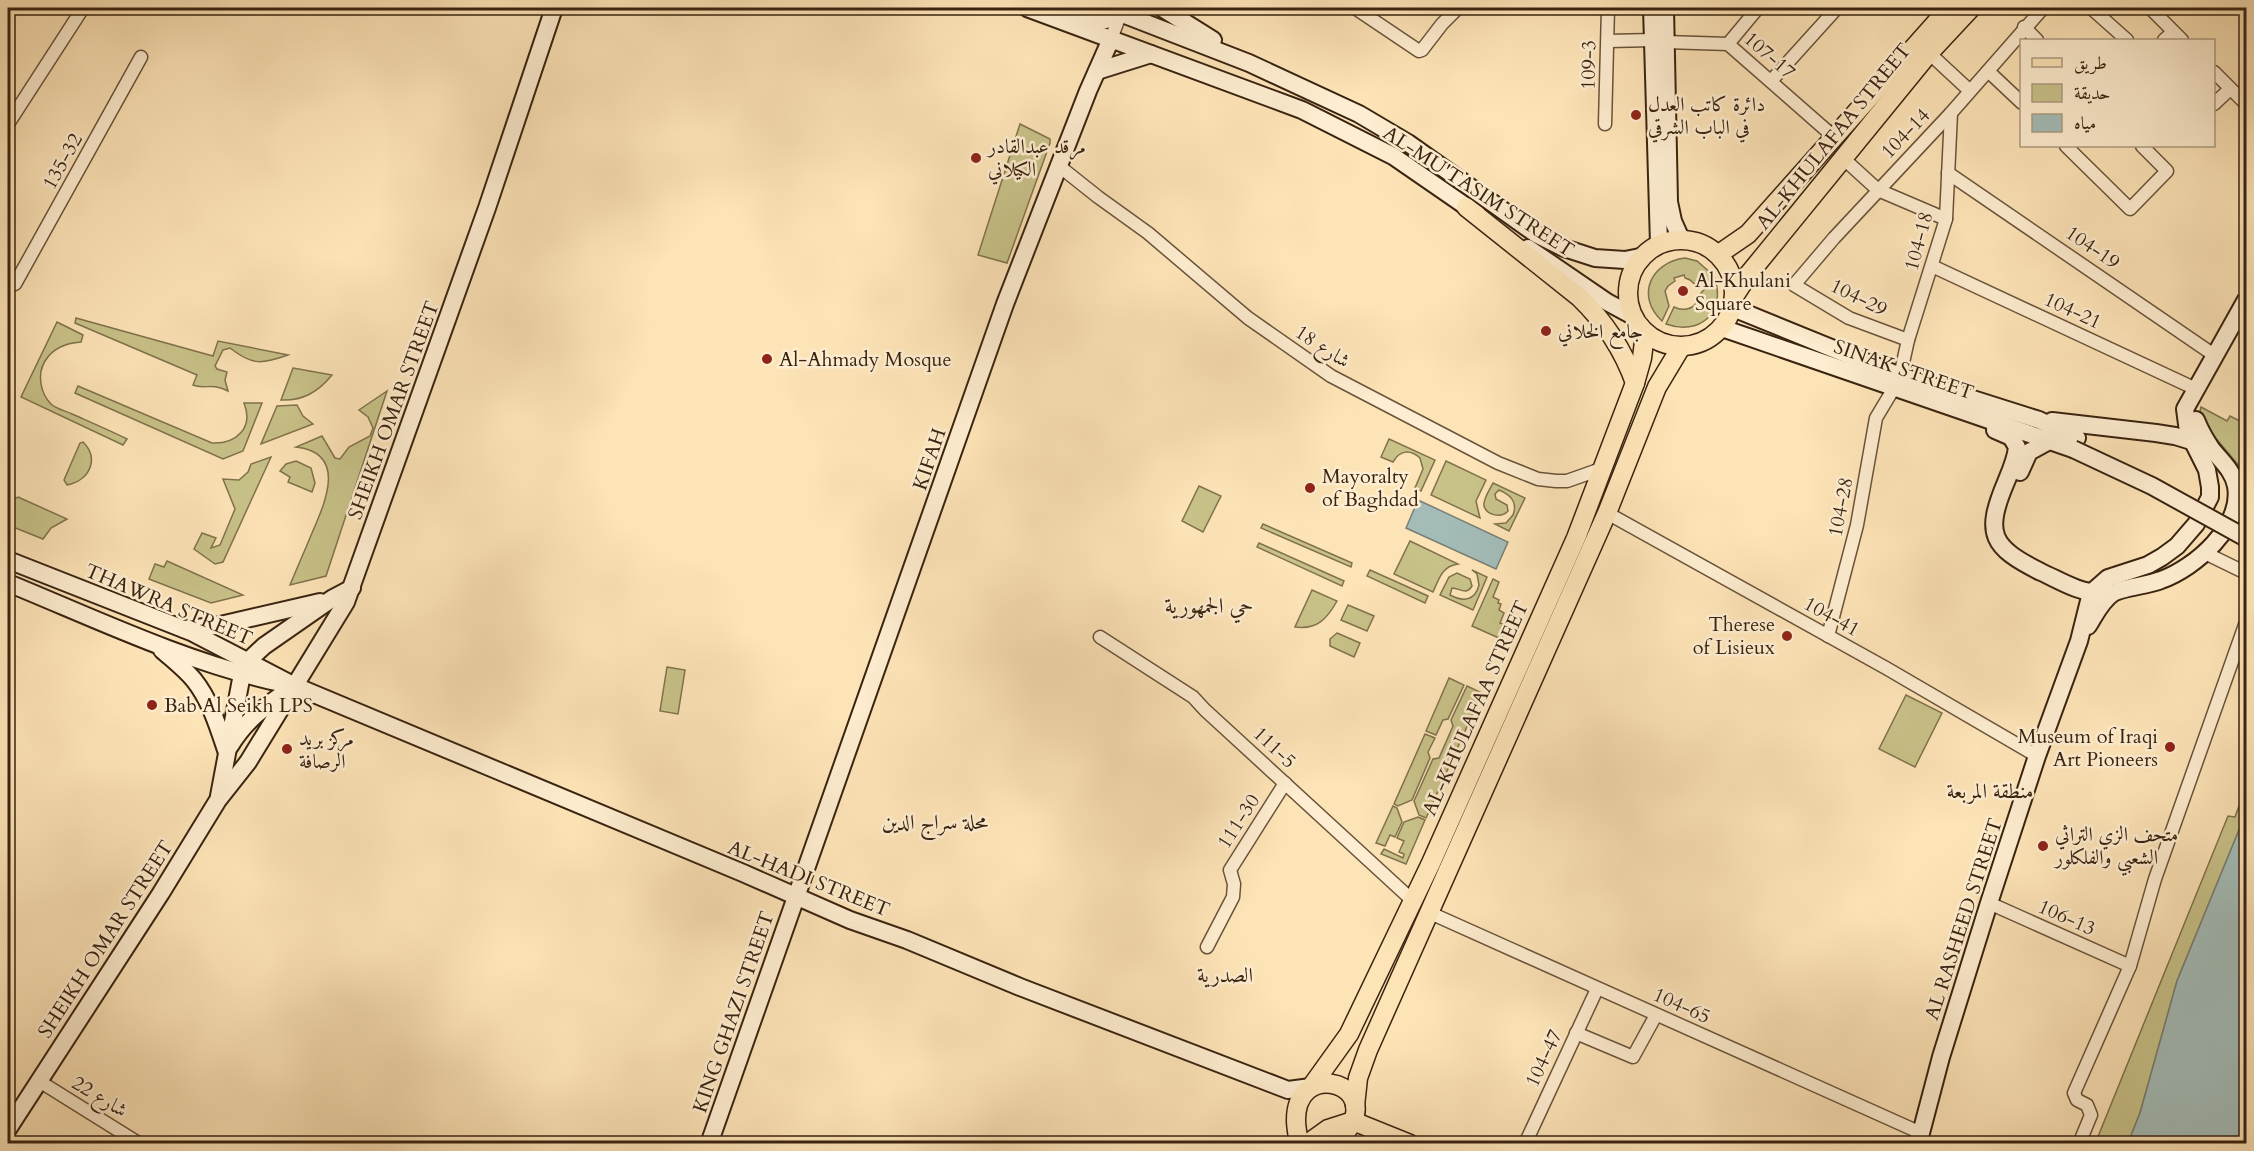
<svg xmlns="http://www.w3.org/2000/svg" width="2254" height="1151" font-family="Cardo,Amiri,serif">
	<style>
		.green { fill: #c8c289; stroke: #80724c; stroke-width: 1.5 }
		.water { fill: #a3bcb8; stroke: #797f75; stroke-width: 1.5 }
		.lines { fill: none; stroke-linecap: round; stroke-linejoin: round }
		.street-casing { stroke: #6a533a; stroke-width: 15 }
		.secondary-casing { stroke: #392310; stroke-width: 20 }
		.primary-casing { stroke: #392310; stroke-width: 21 }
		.street { stroke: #feedd0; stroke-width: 12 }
		.secondary { stroke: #feedd0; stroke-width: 16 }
		.primary { stroke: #fde4b7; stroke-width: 18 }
		.secondary-bridge-casing { stroke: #392310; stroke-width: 20; stroke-linecap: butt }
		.secondary-bridge { stroke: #feedd0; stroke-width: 16 }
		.poi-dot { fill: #8f2418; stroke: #feedd0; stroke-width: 2 }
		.labels { text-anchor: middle; stroke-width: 5; stroke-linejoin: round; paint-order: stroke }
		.street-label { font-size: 20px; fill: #392310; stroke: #feedd0 }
		.poi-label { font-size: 20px; fill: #392310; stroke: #feedd0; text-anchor: start }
		.neighbourhood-label { font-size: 21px; fill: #392310; stroke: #feedd0 }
		.quarter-label { font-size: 22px; fill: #392310; stroke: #feedd0 }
	</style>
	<rect width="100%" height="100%" fill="#fde4b7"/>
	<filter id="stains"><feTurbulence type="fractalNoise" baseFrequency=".00333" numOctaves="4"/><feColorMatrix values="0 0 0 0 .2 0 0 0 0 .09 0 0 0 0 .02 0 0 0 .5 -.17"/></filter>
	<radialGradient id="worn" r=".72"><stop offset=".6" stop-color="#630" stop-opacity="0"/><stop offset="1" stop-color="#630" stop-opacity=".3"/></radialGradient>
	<g class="green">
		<path d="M 1020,124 L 1050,139 L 1050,143 L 1007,263 L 978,255 Z"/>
		<path d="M 1685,258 L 1697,261 L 1713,275 L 1704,285 L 1699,288 L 1690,280 L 1685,278 L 1684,275 L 1674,278 L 1675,281 L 1668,286 L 1665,291 L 1669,306 L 1662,321 C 1635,296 1651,262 1685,258 Z"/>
		<path d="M 1715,279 C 1726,313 1699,336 1666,324 L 1674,307 C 1682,311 1692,310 1697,302 C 1698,300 1699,295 1701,293 C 1705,288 1710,285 1715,279 Z"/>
		<path d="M 76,318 L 213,356 L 218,341 L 288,355 C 262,364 253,366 230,348 L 223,350 L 215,366 L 217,369 L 227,372 L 225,380 L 228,391 C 211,382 204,390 193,385 L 197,375 L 75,323 Z"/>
		<path d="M 57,322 L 83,335 L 81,342 C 66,343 53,348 45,361 C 37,374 40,393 51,404 C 56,409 66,411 72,414 C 90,422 109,430 127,439 L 123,445 L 21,397 Z"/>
		<path d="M 293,368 L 332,375 C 318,392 303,401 281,400 Z"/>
		<path d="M 78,386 L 212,443 C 236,444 254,428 244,403 L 262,403 L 243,451 L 223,459 L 75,393 Z"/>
		<path d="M 387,391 L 326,576 L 290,585 C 297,568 305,550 312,533 C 325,503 348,453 296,447 L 322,436 L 335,458 L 340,459 L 349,447 L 370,436 L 373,428 L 368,417 L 359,410 Z"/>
		<path d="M 297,405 L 303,416 L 313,424 L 261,444 L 277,406 Z"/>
		<path d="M 2201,407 L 2227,421 L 2230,416 L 2246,424 L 2244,438 L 2246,440 L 2246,474 L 2208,429 L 2200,412 Z"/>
		<path d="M 1389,439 L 1435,460 L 1421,491 L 1415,488 L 1423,469 L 1420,458 C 1410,449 1400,450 1393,462 L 1381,457 Z"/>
		<path d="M 83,442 C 100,459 89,481 67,485 L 64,480 L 80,443 Z"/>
		<path d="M 271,457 L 223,562 L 215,564 L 194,549 L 202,533 L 216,538 L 211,548 L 220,545 L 235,509 L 223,479 L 239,480 L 248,472 L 251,464 Z"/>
		<path d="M 296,461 L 311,468 L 315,483 L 312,492 L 288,482 L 290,477 L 280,471 L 286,464 Z"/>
		<path d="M 1446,461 L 1486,480 L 1476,501 L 1480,518 L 1431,495 Z"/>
		<path d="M 1493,483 L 1525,498 L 1509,531 L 1495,524 L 1506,523 L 1513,515 C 1518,502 1511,495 1499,490 L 1495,494 L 1496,499 L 1507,505 L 1508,511 C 1502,518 1487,516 1484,506 C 1483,499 1490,489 1493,483 Z"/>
		<path d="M 1199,486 L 1221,496 L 1203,532 L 1182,521 Z"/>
		<path d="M 18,497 L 67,519 L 51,528 L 43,539 L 8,525 L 8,502 Z"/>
		<path d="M 1263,524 L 1352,563 L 1351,567 L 1261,528 Z"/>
		<path d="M 1410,541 L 1458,564 C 1442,566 1439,579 1433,592 L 1394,574 Z"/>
		<path d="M 1259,543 L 1344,581 L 1342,586 L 1257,547 Z"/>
		<path d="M 167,561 L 243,595 L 211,603 L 149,579 L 155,564 L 164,567 Z"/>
		<path d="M 1370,570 L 1428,596 L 1425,603 L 1367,576 Z"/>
		<path d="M 1472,570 L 1487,577 L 1473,610 L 1440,595 L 1449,577 L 1457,573 L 1470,579 L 1472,586 C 1466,596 1460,588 1452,588 L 1450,595 C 1463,602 1475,601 1479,585 L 1477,574 Z"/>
		<path d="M 1493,579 L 1499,582 L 1493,597 L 1499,600 L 1498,603 L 1501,604 L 1499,610 L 1504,613 L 1500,623 L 1503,624 L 1501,629 L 1504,631 L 1501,639 L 1472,626 Z"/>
		<path d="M 1312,590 L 1337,601 C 1327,619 1317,630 1295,627 Z"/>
		<path d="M 1348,605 L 1374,616 L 1367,631 L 1341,620 Z"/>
		<path d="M 1337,633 L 1360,643 L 1354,657 L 1330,646 L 1330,639 Z"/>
		<path d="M 667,667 L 685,670 L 678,714 L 660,711 Z"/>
		<path d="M 1449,678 L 1464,685 L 1448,719 L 1443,720 L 1436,735 L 1426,731 Z"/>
		<path d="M 1467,686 L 1482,693 L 1426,818 L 1419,815 L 1414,801 L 1433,759 L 1439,758 L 1453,726 L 1451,720 Z"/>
		<path d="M 1906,695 L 1942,713 L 1915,767 L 1879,749 Z"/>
		<path d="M 1425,734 L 1435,738 L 1428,752 L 1430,758 L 1412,800 L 1398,806 L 1394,804 Z"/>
		<path d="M 2246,786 L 2246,813 L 2177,981 L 2140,1113 L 2128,1143 L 2095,1144 L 2228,816 L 2235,817 Z"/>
		<path d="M 1393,806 L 1397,808 L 1402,822 L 1395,837 L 1390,835 L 1385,846 L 1376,843 Z"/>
		<path d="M 1418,817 L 1425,820 L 1406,864 L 1381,854 L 1384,849 L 1403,858 L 1404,854 L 1399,852 L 1404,841 L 1397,838 L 1404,822 Z"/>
	</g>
	<g class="water">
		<path d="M 1418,500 L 1508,542 L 1496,569 L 1406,528 Z"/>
		<path d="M 2246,813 L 2246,1143 L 2128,1143 L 2140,1113 L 2177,981 Z"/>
	</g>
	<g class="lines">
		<defs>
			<g id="street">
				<path d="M 1355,8 L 1419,51 L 1422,50 L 1442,24 L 1458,8"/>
				<path d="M 2091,8 L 2127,40"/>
				<path d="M 2150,8 L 2182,40"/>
				<path d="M 2024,27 L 2037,40"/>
				<path d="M 1111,39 L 1122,10"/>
				<path d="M 2164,40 L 2173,32"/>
				<path d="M 1608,41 L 1653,40"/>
				<path d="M 1666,42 L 1728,44 L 1834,137"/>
				<path d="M 1728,44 L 1758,8"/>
				<path d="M 1929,53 L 1970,91"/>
				<path d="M 1988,71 L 2022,103"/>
				<path d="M 2214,72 L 2246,104"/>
				<path d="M 1771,81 L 1837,8"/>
				<path d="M 2214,104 L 2230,89"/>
				<path d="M 8,124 L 83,8"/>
				<path d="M 1605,124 L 1608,8"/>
				<path d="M 2066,146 L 2130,209 L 2167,171 L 2142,146"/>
				<path d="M 1844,159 L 1878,190 L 1946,219"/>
				<path d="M 1059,166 L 1098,197 L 1148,233 L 1248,318 L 1331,376 L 1498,463 L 1538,479 L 1556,481 L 1567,481 L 1601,469"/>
				<path d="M 1948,173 L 2214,355"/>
				<path d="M 1932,266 L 2196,389"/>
				<path d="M 8,279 L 15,284 L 141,57"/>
				<path d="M 1908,340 L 1849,318 L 1794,285 L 1834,238 L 1951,113 L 2043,8"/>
				<path d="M 1900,376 L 1908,340 L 1946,219 L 1951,113"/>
				<path d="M 1607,513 L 1886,668 L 2037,756"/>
				<path d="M 2205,553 L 2246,573"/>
				<path d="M 1828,636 L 1857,525 L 1876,418 L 1894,388"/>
				<path d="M 1100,637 L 1193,697 L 1205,710 L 1412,900"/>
				<path d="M 1989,903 L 2130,966"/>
				<path d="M 1428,912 L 1921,1133"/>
				<path d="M 1207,947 L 1233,897 L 1234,884 L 1230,870 L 1285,783"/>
				<path d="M 1576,1033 L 1633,1057 L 1656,1015"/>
				<path d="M 39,1081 L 140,1144"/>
				<path d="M 1525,1144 L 1597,989"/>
				<path d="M 2079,1144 L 2091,1115 L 2087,1105 L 2077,1100 L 2074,1093 L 2130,966 L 2155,879 L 2246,622"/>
			</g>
			<g id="secondary">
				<path d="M 1027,8 L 1302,110 L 1393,156 L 1477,214"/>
				<path d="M 1059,8 C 1080,15 1102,30 1121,12"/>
				<path d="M 1107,8 L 1249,63 L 1359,114 L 1408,143 L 1536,234 L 1564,248 L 1595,258 L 1625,260 L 1640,257"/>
				<path d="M 1162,8 L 1213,40"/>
				<path d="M 1652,8 L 1659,244"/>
				<path d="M 1665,8 L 1669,202 L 1673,221 L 1681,239"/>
				<path d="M 1097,71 L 1151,54"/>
				<path d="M 1528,248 L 1607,302 L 1633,316"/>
				<path d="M 1733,308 L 1900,376 L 2039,420 L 2077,438"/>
				<path d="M 1722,328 L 2073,449"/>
				<path d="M 2052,421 L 2156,433 L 2175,436 L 2198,443"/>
				<path d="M 1995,430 L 2011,437 L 2017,447 C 2016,459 2011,470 2006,482 C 1984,534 1991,547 2041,572 C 2061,581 2079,593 2101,593"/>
				<path d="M 2020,472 L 2029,452 L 2051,440"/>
				<path d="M 8,560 L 191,632 L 295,686 L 743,873 L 850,920 L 907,940 L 1020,987 L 1288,1090 L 1311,1087"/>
				<path d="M 8,583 C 96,619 183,661 276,682"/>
				<path d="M 2088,626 C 2095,615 2101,601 2113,593 C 2121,588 2149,585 2161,580 C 2195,568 2243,526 2236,486 C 2233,470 2220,460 2211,448 C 2205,439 2200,430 2196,420"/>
				<path d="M 184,629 L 216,626 L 320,602"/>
				<path d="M 162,650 C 172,659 185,669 194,680 C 210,700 218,726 226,750"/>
				<path d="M 230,746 C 245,721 265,706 289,690"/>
				<path d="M 219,796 L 242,674 L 248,661 L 264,646 L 333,598 L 352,588"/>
				<path d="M 8,1129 L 161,893 L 218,800 L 248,762 L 346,602 L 487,208 L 554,8"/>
				<path d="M 709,1144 L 1005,304 L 1088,91 L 1111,39"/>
				<path d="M 1916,1144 L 1921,1133 L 1941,1057 L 1989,903 L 2037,756 L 2079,641 L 2091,593 L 2108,578 L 2148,565 L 2162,557 L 2177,546 L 2196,524 L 2210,497 L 2210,487 L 2207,470 L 2188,432 L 2185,409 L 2246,300"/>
			</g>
			<g id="primary">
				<path d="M 1466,207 L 1579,297 C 1605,322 1623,349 1635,383"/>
				<circle cx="1681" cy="293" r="53"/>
				<path d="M 1719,254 L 1748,234 L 1949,8"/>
				<path d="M 1735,295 L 1748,275 L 1929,53 L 1971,8"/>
				<path d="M 1311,1087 L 1349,1034 L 1431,863 L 1576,538 L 1635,383 L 1642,358 L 1645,333"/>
				<path d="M 1355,1106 L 1358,1078 L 1368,1050 L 1607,513 L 1657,387 L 1681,347"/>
				<path d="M 1353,1121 L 1410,1144"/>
				<path d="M 1299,1144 C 1298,1136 1296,1128 1296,1120 C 1296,1063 1370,1080 1353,1121 C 1349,1130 1341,1137 1335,1144"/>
				<path d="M 1307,1144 L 1328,1129 L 1353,1121"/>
			</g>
		</defs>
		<use href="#street" class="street-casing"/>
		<use href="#secondary" class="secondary-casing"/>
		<use href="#primary" class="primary-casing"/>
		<use href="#street" class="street"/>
		<use href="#secondary" class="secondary"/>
		<use href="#primary" class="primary"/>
		<defs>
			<path id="secondary-bridge" d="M 2073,449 L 2152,486 L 2246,538"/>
		</defs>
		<use href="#secondary-bridge" class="secondary-bridge-casing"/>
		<use href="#secondary-bridge" class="secondary-bridge"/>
	</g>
	<g class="poi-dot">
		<circle cx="1636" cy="115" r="6"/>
		<circle cx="976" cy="158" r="6"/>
		<circle cx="1683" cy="291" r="6"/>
		<circle cx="1546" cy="331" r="6"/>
		<circle cx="767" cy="359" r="6"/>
		<circle cx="1310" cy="488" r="6"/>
		<circle cx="1787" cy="636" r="6"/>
		<circle cx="152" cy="705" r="6"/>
		<circle cx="2170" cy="747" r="6"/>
		<circle cx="287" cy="749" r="6"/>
		<circle cx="2043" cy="846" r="6"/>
	</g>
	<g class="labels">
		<g class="street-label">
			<text transform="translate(1770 55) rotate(41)" y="7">107-17</text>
			<text transform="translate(1588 65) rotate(-89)" y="7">109-3</text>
			<text transform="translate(1905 133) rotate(-46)" y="7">104-14</text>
			<text transform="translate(1833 136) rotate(-51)" y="7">AL-KHULAFAA STREET</text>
			<text transform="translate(62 161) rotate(-61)" y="7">135-32</text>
			<text transform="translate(1479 191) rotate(33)" y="7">AL-MU'TASIM STREET</text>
			<text transform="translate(1918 241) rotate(-75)" y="7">104-18</text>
			<text transform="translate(2093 247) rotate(34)" y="7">104-19</text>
			<text transform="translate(1859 297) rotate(26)" y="7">104-29</text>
			<text transform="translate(2073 310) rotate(25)" y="7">104-21</text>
			<text transform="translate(1323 346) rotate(33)" y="7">شارع 18</text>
			<text transform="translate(1904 369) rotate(19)" y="7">SINAK STREET</text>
			<text transform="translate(393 410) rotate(-70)" y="7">SHEIKH OMAR STREET</text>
			<text transform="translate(929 459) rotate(-71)" y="7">KIFAH</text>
			<text transform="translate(1840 507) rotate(-79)" y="7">104-28</text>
			<text transform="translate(169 604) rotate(23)" y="7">THAWRA STREET</text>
			<text transform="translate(1832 616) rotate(29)" y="7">104-41</text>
			<text transform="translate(1475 708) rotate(-66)" y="7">AL-KHULAFAA STREET</text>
			<text transform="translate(1275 747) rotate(43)" y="7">111-5</text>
			<text transform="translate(1238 821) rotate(-57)" y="7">111-30</text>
			<text transform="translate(809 878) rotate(22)" y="7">AL-HADI STREET</text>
			<text transform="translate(2067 917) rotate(24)" y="7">106-13</text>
			<text transform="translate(1963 919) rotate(-72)" y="7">AL RASHEED STREET</text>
			<text transform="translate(105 939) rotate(-57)" y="7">SHEIKH OMAR STREET</text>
			<text transform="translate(1682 1005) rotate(24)" y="7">104-65</text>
			<text transform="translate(733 1012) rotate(-71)" y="7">KING GHAZI STREET</text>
			<text transform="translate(1543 1058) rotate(-65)" y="7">104-47</text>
			<text transform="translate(100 1096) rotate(31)" y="7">شارع 22</text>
		</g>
		<g class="poi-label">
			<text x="1648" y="111">دائرة كاتب العدل<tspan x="1648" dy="23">في الباب الشرقي</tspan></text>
			<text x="988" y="153">مرقد عبدالقادر<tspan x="988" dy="23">الكيلاني</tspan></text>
			<text x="1695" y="287">Al-Khulani<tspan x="1695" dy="23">Square</tspan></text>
			<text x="1558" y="338">جامع الخلاني</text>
			<text x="779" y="366">Al-Ahmady Mosque</text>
			<text x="1322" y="483">Mayoralty<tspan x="1322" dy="23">of Baghdad</tspan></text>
			<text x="1775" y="631" text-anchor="end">Therese<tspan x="1775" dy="23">of Lisieux</tspan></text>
			<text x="164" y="712">Bab Al Seikh LPS</text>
			<text x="2158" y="743" text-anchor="end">Museum of Iraqi<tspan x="2158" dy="23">Art Pioneers</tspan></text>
			<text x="299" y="745">مركز بريد<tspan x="299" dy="23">الرصافة</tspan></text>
			<text x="2055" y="841">متحف الزي التراثي<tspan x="2055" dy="23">الشعبي والفلكلور</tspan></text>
		</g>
		<g class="neighbourhood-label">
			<text x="1990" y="798">منطقة المربعة</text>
			<text x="935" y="829">محلة سراج الدين</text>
			<text x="1225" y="982">الصدرية</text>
		</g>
		<g class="quarter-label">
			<text x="1209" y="613">حي الجمهورية</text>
		</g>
	</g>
	<rect width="2254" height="1151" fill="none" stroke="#fde4b7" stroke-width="30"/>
	<rect x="9" y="9" width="2236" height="1133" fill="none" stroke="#392310" stroke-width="3"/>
	<rect x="15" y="15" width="2224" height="1121" fill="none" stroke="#392310" stroke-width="1.5"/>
	<rect x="2020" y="39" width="195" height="108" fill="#feedd0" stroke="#af9c83" stroke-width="1.5"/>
	<rect x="2032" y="58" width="30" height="9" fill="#fde4b7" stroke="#af9c83" stroke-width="1.5"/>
	<text x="2074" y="69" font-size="18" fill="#392310">طريق</text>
	<rect x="2032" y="84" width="30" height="18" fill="#c8c289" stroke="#af9c83" stroke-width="1.5"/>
	<text x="2074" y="99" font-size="18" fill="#392310">حديقة</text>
	<rect x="2032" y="114" width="30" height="18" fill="#a3bcb8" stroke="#af9c83" stroke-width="1.5"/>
	<text x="2074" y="129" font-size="18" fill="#392310">مياه</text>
	<rect width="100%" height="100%" filter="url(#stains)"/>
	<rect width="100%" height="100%" fill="url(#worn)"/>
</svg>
